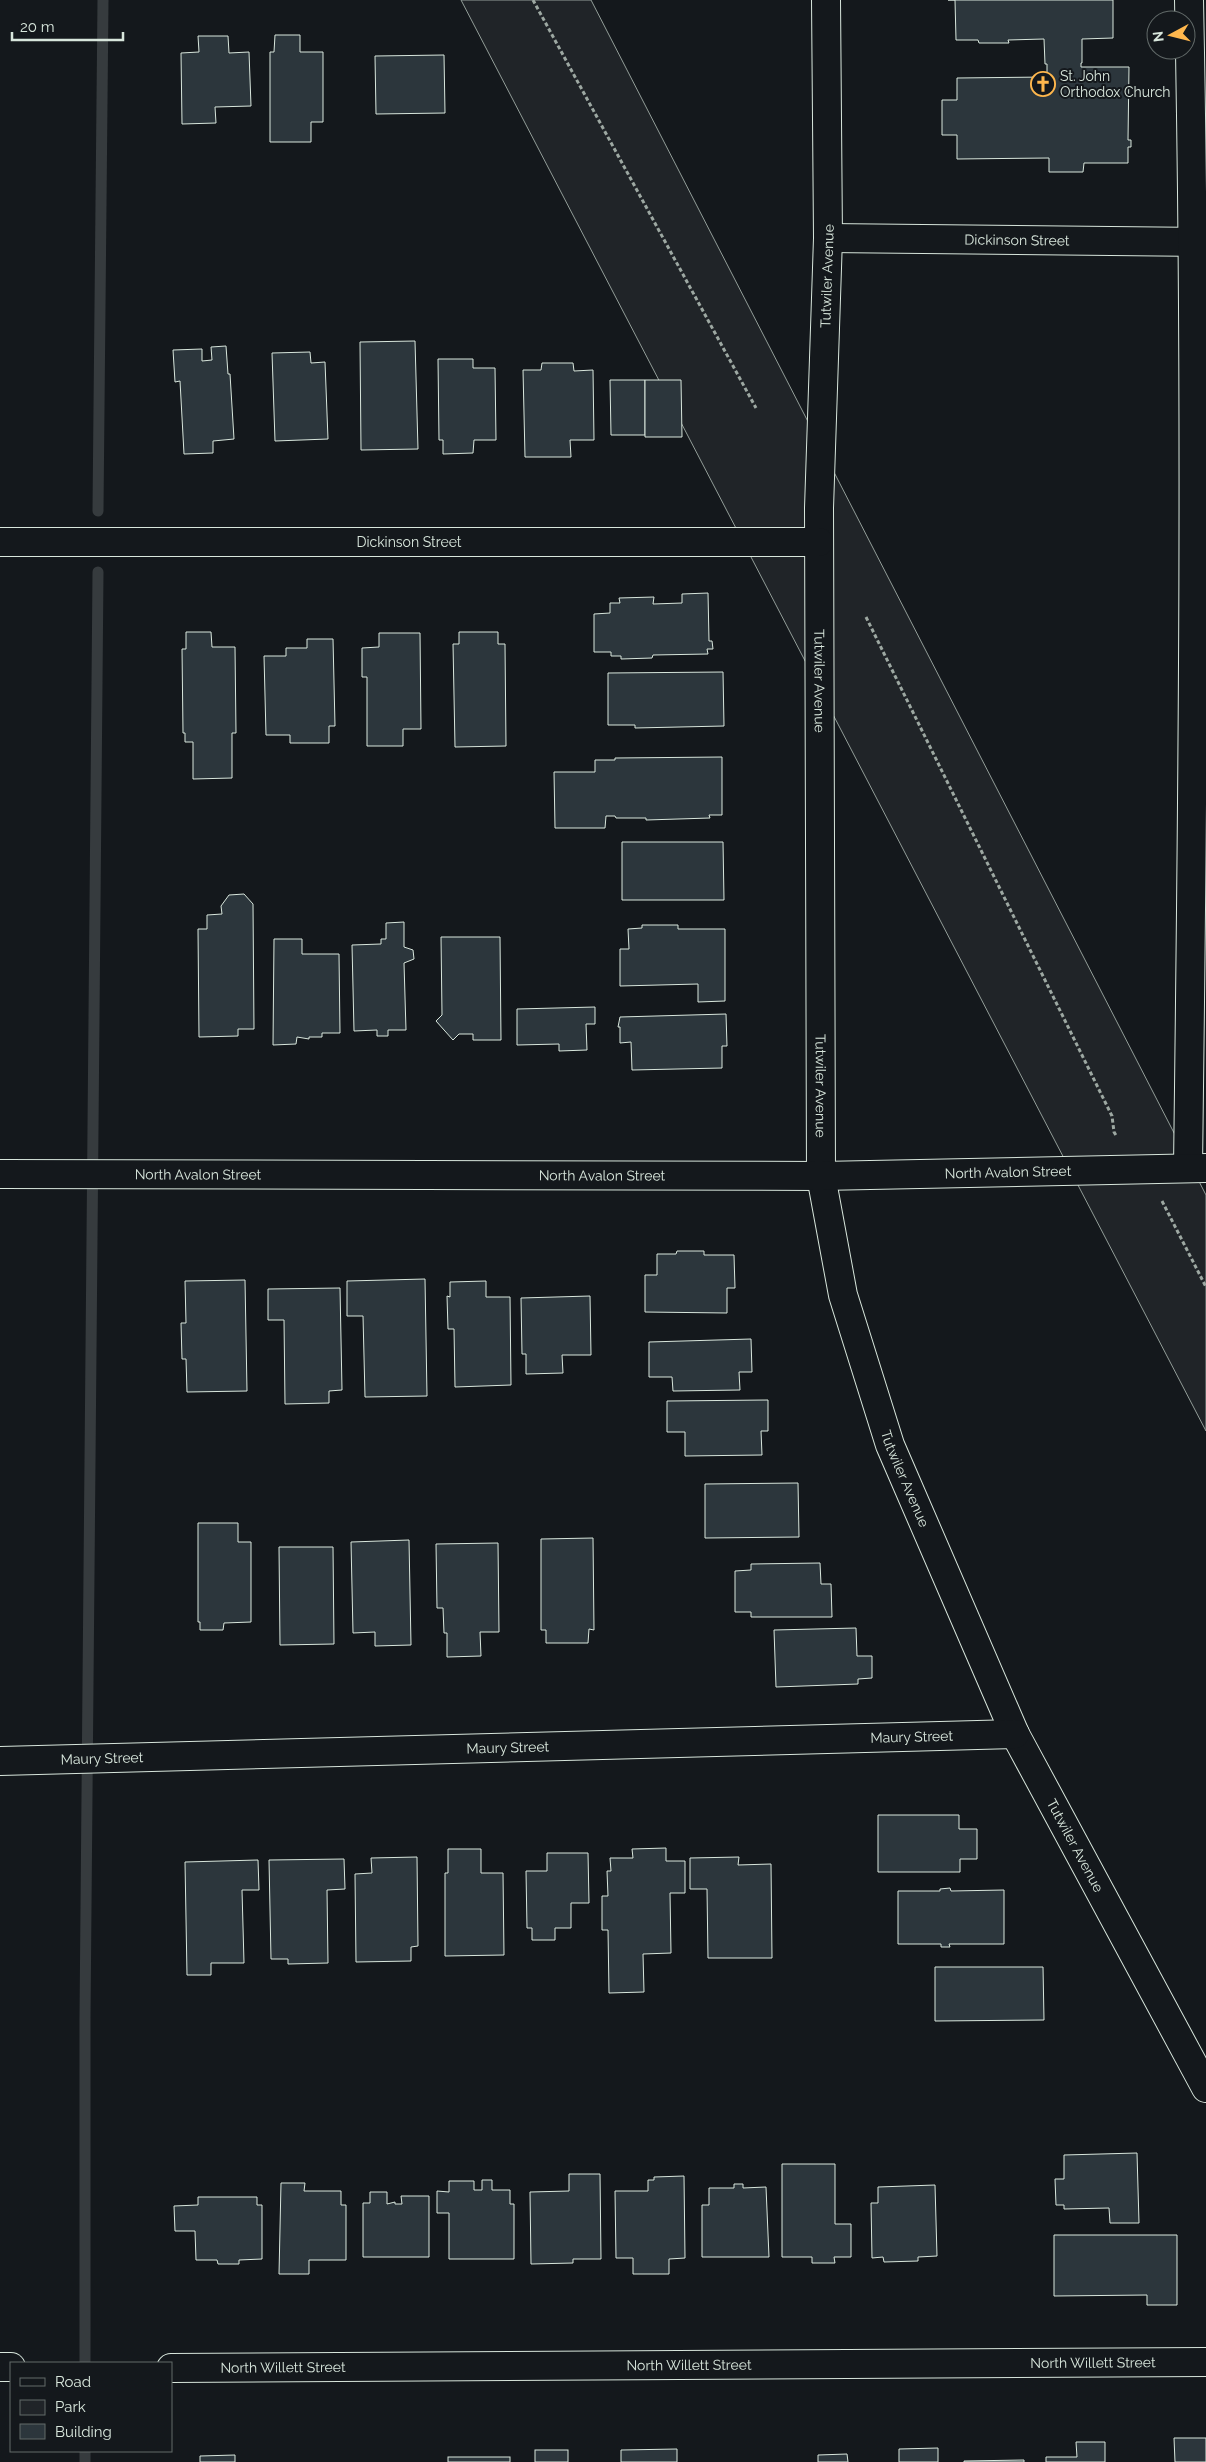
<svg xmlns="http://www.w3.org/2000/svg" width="1206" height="2462" font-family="Raleway,sans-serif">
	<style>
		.green { fill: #202428; stroke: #939e99 }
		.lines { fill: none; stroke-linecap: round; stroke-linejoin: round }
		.stream { stroke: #363b3e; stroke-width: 11 }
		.building { fill: #2c363c; stroke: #d8e6dc }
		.minor-casing { stroke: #d8e6dc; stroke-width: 30 }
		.path { stroke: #9da8a2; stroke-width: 3; stroke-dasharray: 4 2.5; stroke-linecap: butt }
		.minor { stroke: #14181c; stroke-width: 28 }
		.labels { text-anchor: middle; stroke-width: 4; stroke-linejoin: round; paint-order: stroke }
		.poi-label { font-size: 14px; fill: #d8e6dc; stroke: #14181c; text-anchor: start }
		.street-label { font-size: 14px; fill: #d8e6dc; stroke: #14181c }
	</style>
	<rect width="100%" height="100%" fill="#14181c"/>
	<path class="green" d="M 461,0 L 591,0 L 1206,1195 L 1206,1431 Z"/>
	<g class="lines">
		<g class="stream">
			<path d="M 98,511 L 103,0"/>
			<path d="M 85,2363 L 85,2018 L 98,572"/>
			<path d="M 85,2462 L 85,2451"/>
		</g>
	</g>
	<g class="building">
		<path d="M 948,0 L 1113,0 L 1113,38 L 1082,39 L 1082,63 L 1081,63 L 1081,67 L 1129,67 L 1128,140 L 1131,140 L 1131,147 L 1128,147 L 1128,163 L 1084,163 L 1083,172 L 1049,172 L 1049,158 L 957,159 L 957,135 L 942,135 L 942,100 L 957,100 L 957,78 L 1047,77 L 1047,64 L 1045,64 L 1044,39 L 1008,40 L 1009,43 L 979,43 L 978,40 L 956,40 L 955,0 Z"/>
		<path d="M 275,35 L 300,35 L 300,52 L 323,52 L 323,122 L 311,122 L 311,142 L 270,142 L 270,52 L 274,52 Z"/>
		<path d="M 198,36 L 228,36 L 229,53 L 249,52 L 251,106 L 215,107 L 216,123 L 182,124 L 181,53 L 199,52 Z"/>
		<path d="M 444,55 L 445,113 L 376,114 L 375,56 Z"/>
		<path d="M 415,341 L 418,449 L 361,450 L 360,342 Z"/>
		<path d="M 226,346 L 228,374 L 230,374 L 234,439 L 213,441 L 213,453 L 184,454 L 180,381 L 175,382 L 173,350 L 202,349 L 202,361 L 212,360 L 211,347 Z"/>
		<path d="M 310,352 L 311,363 L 325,362 L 328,439 L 275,441 L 272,353 Z"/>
		<path d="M 438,359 L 473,359 L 473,368 L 495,368 L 496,440 L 474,440 L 473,453 L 443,454 L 443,440 L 439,440 Z"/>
		<path d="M 542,363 L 573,363 L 574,371 L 593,370 L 594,440 L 570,440 L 571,457 L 525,457 L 523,370 L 541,370 Z"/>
		<path d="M 610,380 L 645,380 L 645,435 L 611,435 Z"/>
		<path d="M 645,380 L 681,380 L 682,437 L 645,437 Z"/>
		<path d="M 708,593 L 709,641 L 712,641 L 713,649 L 707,649 L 708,654 L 653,655 L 652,658 L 621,659 L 621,656 L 611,656 L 611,652 L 594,652 L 594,614 L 610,613 L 610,603 L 620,603 L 619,598 L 654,597 L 653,604 L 682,603 L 682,594 Z"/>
		<path d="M 186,632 L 211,632 L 212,647 L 235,647 L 236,733 L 232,733 L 232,778 L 193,779 L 193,742 L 185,742 L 185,733 L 183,733 L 182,649 L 186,649 Z"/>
		<path d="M 459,632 L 498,632 L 498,644 L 505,644 L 506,746 L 455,747 L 453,644 L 459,644 Z"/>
		<path d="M 379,633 L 420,633 L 421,729 L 403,729 L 403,746 L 367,746 L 367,677 L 362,677 L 362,648 L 379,647 Z"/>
		<path d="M 307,639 L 333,639 L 335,726 L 329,726 L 329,743 L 290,743 L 290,735 L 266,735 L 264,656 L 286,656 L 286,648 L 307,648 Z"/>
		<path d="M 723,672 L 724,726 L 635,728 L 635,725 L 608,725 L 608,673 Z"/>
		<path d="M 722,757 L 722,815 L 709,815 L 710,818 L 646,820 L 646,818 L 616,818 L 615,816 L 606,816 L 605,828 L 555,828 L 554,772 L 595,772 L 595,760 L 615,760 L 615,758 Z"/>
		<path d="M 622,842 L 723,842 L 724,900 L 622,900 Z"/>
		<path d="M 244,894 L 253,904 L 254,1029 L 238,1029 L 238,1036 L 199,1037 L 198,929 L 207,929 L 207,915 L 222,914 L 221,906 L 229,895 Z"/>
		<path d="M 404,922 L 404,947 L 413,950 L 414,959 L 404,963 L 406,1030 L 388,1030 L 388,1036 L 377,1036 L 377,1030 L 354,1031 L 352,945 L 381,944 L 381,939 L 386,939 L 386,923 Z"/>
		<path d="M 642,925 L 678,925 L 678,929 L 725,929 L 725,1001 L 698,1002 L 698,984 L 620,986 L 620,949 L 629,949 L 628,929 L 642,928 Z"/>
		<path d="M 441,937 L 500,937 L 501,1040 L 473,1040 L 473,1034 L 459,1034 L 453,1040 L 436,1021 L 442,1015 Z"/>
		<path d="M 274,939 L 302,939 L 302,954 L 339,954 L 340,1033 L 322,1033 L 322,1037 L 309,1037 L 309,1039 L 297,1037 L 296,1044 L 273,1045 Z"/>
		<path d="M 595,1007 L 595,1024 L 586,1024 L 587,1050 L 559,1051 L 559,1044 L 517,1045 L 517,1009 Z"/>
		<path d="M 726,1014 L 727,1046 L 722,1046 L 722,1068 L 632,1070 L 631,1042 L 620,1043 L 620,1027 L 618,1027 L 620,1017 Z"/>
		<path d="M 677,1251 L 704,1251 L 704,1255 L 734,1255 L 735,1288 L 727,1288 L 727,1313 L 645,1312 L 645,1275 L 657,1275 L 657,1254 L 676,1254 Z"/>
		<path d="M 425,1279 L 427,1396 L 365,1397 L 363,1316 L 347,1316 L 347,1281 Z"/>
		<path d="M 245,1280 L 247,1391 L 187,1392 L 186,1359 L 182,1359 L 181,1323 L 186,1323 L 185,1281 Z"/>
		<path d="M 486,1281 L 486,1297 L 510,1297 L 511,1385 L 455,1387 L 454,1329 L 448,1329 L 447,1296 L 450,1297 L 450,1282 Z"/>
		<path d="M 340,1288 L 342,1390 L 329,1391 L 329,1403 L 285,1404 L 284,1320 L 268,1320 L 268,1289 Z"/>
		<path d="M 590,1296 L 591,1355 L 562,1355 L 563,1373 L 526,1374 L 526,1354 L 522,1354 L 521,1298 Z"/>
		<path d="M 751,1339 L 752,1372 L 739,1372 L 740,1390 L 673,1391 L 672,1377 L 649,1377 L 649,1342 Z"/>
		<path d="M 768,1400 L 768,1431 L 761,1431 L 762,1455 L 685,1456 L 685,1432 L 667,1432 L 667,1401 Z"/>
		<path d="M 798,1483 L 799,1537 L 705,1538 L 705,1484 Z"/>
		<path d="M 198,1523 L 238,1523 L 238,1542 L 251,1542 L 251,1622 L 224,1623 L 223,1630 L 200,1630 L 200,1622 L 198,1622 Z"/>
		<path d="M 593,1538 L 594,1630 L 589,1629 L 588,1643 L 546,1643 L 546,1630 L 541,1630 L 541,1539 Z"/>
		<path d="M 409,1540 L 411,1645 L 375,1646 L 375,1632 L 353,1633 L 351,1542 Z"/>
		<path d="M 498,1543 L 499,1632 L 480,1632 L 481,1656 L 447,1657 L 447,1633 L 444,1633 L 443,1608 L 437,1608 L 436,1544 Z"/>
		<path d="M 279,1547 L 333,1547 L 334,1644 L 280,1645 Z"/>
		<path d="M 820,1563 L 821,1584 L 831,1584 L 832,1617 L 751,1617 L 751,1612 L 735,1612 L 735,1571 L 751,1570 L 751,1564 Z"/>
		<path d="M 856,1628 L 857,1656 L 872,1656 L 872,1678 L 858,1679 L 858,1684 L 776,1687 L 774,1630 Z"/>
		<path d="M 878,1815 L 959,1815 L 959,1829 L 977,1829 L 977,1859 L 960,1859 L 960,1872 L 878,1872 Z"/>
		<path d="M 666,1848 L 666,1861 L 685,1861 L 685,1893 L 670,1893 L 671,1953 L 643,1954 L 644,1992 L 609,1993 L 608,1930 L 602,1930 L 602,1896 L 608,1896 L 607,1871 L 611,1871 L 610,1858 L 633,1858 L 632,1849 Z"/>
		<path d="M 448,1849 L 481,1849 L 481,1873 L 503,1873 L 504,1955 L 445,1956 L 445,1873 L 448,1873 Z"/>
		<path d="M 547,1853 L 588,1853 L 589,1903 L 571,1903 L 571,1928 L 555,1928 L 555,1940 L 532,1940 L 532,1928 L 527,1928 L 526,1871 L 547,1871 Z"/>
		<path d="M 417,1857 L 418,1946 L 411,1947 L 411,1961 L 356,1962 L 355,1874 L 372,1873 L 371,1858 Z"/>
		<path d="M 739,1857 L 738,1865 L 771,1864 L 772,1958 L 708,1958 L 707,1889 L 690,1889 L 690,1858 Z"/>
		<path d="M 344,1859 L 345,1889 L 327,1890 L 328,1963 L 288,1964 L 288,1959 L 271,1959 L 269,1860 Z"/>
		<path d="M 258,1860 L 259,1890 L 242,1890 L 244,1963 L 211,1963 L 211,1975 L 187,1975 L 185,1862 Z"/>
		<path d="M 950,1888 L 951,1891 L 1004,1890 L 1004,1944 L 949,1944 L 950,1947 L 941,1947 L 941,1944 L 898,1944 L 898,1891 L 940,1891 L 940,1889 Z"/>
		<path d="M 935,1967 L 1043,1967 L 1044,2020 L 935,2021 Z"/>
		<path d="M 1137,2153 L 1139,2223 L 1110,2223 L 1109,2208 L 1064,2209 L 1064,2205 L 1056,2205 L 1055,2179 L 1064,2179 L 1064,2155 Z"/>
		<path d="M 782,2164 L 835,2164 L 835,2224 L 851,2224 L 851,2257 L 834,2257 L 835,2263 L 812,2263 L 812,2257 L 782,2257 Z"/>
		<path d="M 569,2174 L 600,2174 L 601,2259 L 573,2259 L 573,2263 L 531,2264 L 530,2192 L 569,2191 Z"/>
		<path d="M 684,2176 L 685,2258 L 669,2259 L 669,2274 L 633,2274 L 633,2258 L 616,2258 L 615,2191 L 648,2191 L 648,2180 L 654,2180 L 654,2177 Z"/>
		<path d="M 482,2180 L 492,2180 L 492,2190 L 510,2190 L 510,2204 L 514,2204 L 514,2259 L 449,2259 L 449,2213 L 437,2213 L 437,2191 L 449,2192 L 449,2181 L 474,2181 L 474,2190 L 482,2190 Z"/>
		<path d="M 281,2183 L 305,2183 L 304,2191 L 341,2191 L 341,2205 L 346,2205 L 346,2260 L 309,2260 L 309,2274 L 279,2274 Z"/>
		<path d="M 734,2184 L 743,2184 L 743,2188 L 766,2187 L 769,2257 L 702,2257 L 702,2205 L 709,2205 L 709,2188 L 734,2188 Z"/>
		<path d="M 935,2185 L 937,2256 L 918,2257 L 918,2261 L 884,2262 L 883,2257 L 872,2258 L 871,2203 L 878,2203 L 878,2187 Z"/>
		<path d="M 370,2192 L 387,2192 L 387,2204 L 395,2202 L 395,2204 L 402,2204 L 401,2196 L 429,2196 L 429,2257 L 363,2257 L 363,2203 L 370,2203 Z"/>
		<path d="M 198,2197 L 257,2197 L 257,2205 L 262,2205 L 262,2259 L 239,2260 L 239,2264 L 218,2264 L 217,2260 L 196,2260 L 195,2231 L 175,2231 L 174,2206 L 198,2205 Z"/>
		<path d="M 1054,2235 L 1177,2235 L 1177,2305 L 1147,2305 L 1147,2295 L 1054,2296 Z"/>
		<path d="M 1174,2438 L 1206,2438 L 1206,2462 L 1175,2462 Z"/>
		<path d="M 1076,2442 L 1105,2442 L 1105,2462 L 1046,2462 L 1046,2457 L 1077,2457 Z"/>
		<path d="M 938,2448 L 938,2462 L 899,2462 L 899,2449 Z"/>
		<path d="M 677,2449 L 677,2462 L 621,2462 L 621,2450 Z"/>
		<rect x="535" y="2450" width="33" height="12"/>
		<path d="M 847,2454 L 848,2462 L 818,2462 L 818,2455 Z"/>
		<path d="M 235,2455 L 235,2462 L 200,2462 L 200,2456 Z"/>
		<rect x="448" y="2457" width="62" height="5"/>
		<path d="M 1024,2460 L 1024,2462 L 964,2462 L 964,2461 Z"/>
	</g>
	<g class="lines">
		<defs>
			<g id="minor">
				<path id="s1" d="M 826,0 L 828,238 L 819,508 L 821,1176 L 843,1295 L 890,1445 L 1015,1734 L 1206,2088"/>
				<path id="s2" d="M 828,238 L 1206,242"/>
				<path id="s3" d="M 0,542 L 819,542"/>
				<path d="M 1188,1168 C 1193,778 1197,389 1189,0"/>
				<path id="s4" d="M 0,1174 L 821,1176 L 1206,1168"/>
				<path id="s5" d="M 0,1761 L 1015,1734"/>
				<path d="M 0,2367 L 11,2367"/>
				<path id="s6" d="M 171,2368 L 1206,2362"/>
			</g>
		</defs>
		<use href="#minor" class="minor-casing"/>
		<g class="path">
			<path d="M 533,0 L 756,408"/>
			<path d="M 866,617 L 1112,1116 L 1114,1132 L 1117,1137"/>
			<path d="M 1162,1201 L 1206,1287"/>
		</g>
		<use href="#minor" class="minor"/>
	</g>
	<defs>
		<symbol id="church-ring" viewBox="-11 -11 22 22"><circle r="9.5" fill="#14181c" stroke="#ffb74d" stroke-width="1.5"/><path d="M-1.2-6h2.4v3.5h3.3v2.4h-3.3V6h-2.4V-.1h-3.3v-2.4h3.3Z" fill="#ffb74d"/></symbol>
	</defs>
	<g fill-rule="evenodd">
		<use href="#church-ring" x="1029" y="70" width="28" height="28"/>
	</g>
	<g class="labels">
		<g class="poi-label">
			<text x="1060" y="81">St. John<tspan x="1060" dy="16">Orthodox Church</tspan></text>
		</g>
		<g class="street-label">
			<text dy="5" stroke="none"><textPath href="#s2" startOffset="189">Dickinson Street</textPath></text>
			<text transform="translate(827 276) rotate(-88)" y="5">Tutwiler Avenue</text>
			<text dy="5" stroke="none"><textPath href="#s3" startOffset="409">Dickinson Street</textPath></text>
			<text dy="5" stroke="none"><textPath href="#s1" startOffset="681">Tutwiler Avenue</textPath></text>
			<text dy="5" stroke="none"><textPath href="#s1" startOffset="1086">Tutwiler Avenue</textPath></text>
			<text dy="5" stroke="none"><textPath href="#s4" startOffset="1008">North Avalon Street</textPath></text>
			<text dy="5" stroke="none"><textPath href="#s4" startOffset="198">North Avalon Street</textPath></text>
			<text dy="5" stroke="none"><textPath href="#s4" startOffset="602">North Avalon Street</textPath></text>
			<text dy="5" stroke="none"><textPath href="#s1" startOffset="1491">Tutwiler Avenue</textPath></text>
			<text dy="5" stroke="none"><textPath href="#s5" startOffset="912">Maury Street</textPath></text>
			<text dy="5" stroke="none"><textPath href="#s5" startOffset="508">Maury Street</textPath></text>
			<text dy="5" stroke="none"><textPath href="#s5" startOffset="102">Maury Street</textPath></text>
			<text dy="5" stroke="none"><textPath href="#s1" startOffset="1896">Tutwiler Avenue</textPath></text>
			<text dy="5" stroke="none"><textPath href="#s6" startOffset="922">North Willett Street</textPath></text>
			<text dy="5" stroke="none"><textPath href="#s6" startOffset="518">North Willett Street</textPath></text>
			<text dy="5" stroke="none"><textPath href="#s6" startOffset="112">North Willett Street</textPath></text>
		</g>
	</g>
	<rect x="10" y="2362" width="162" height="90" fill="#14181c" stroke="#626a69"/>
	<rect x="20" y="2378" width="25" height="8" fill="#14181c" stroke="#626a69"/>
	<text x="55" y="2387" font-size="15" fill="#d8e6dc">Road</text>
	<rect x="20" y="2400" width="25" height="15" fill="#202428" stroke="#626a69"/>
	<text x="55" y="2412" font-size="15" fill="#d8e6dc">Park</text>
	<rect x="20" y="2424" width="25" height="15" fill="#2c363c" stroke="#626a69"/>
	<text x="55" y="2437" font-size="15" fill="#d8e6dc">Building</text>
	<g transform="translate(1171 35) rotate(263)"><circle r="24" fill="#14181c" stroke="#626a69"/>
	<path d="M0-4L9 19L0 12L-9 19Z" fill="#ffb74d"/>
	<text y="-8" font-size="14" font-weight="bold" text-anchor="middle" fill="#d8e6dc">N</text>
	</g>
	<path d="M12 32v8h111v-8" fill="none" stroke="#d8e6dc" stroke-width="2.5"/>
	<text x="20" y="32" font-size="15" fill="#d8e6dc" stroke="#14181c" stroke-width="4" paint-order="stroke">20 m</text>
</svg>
